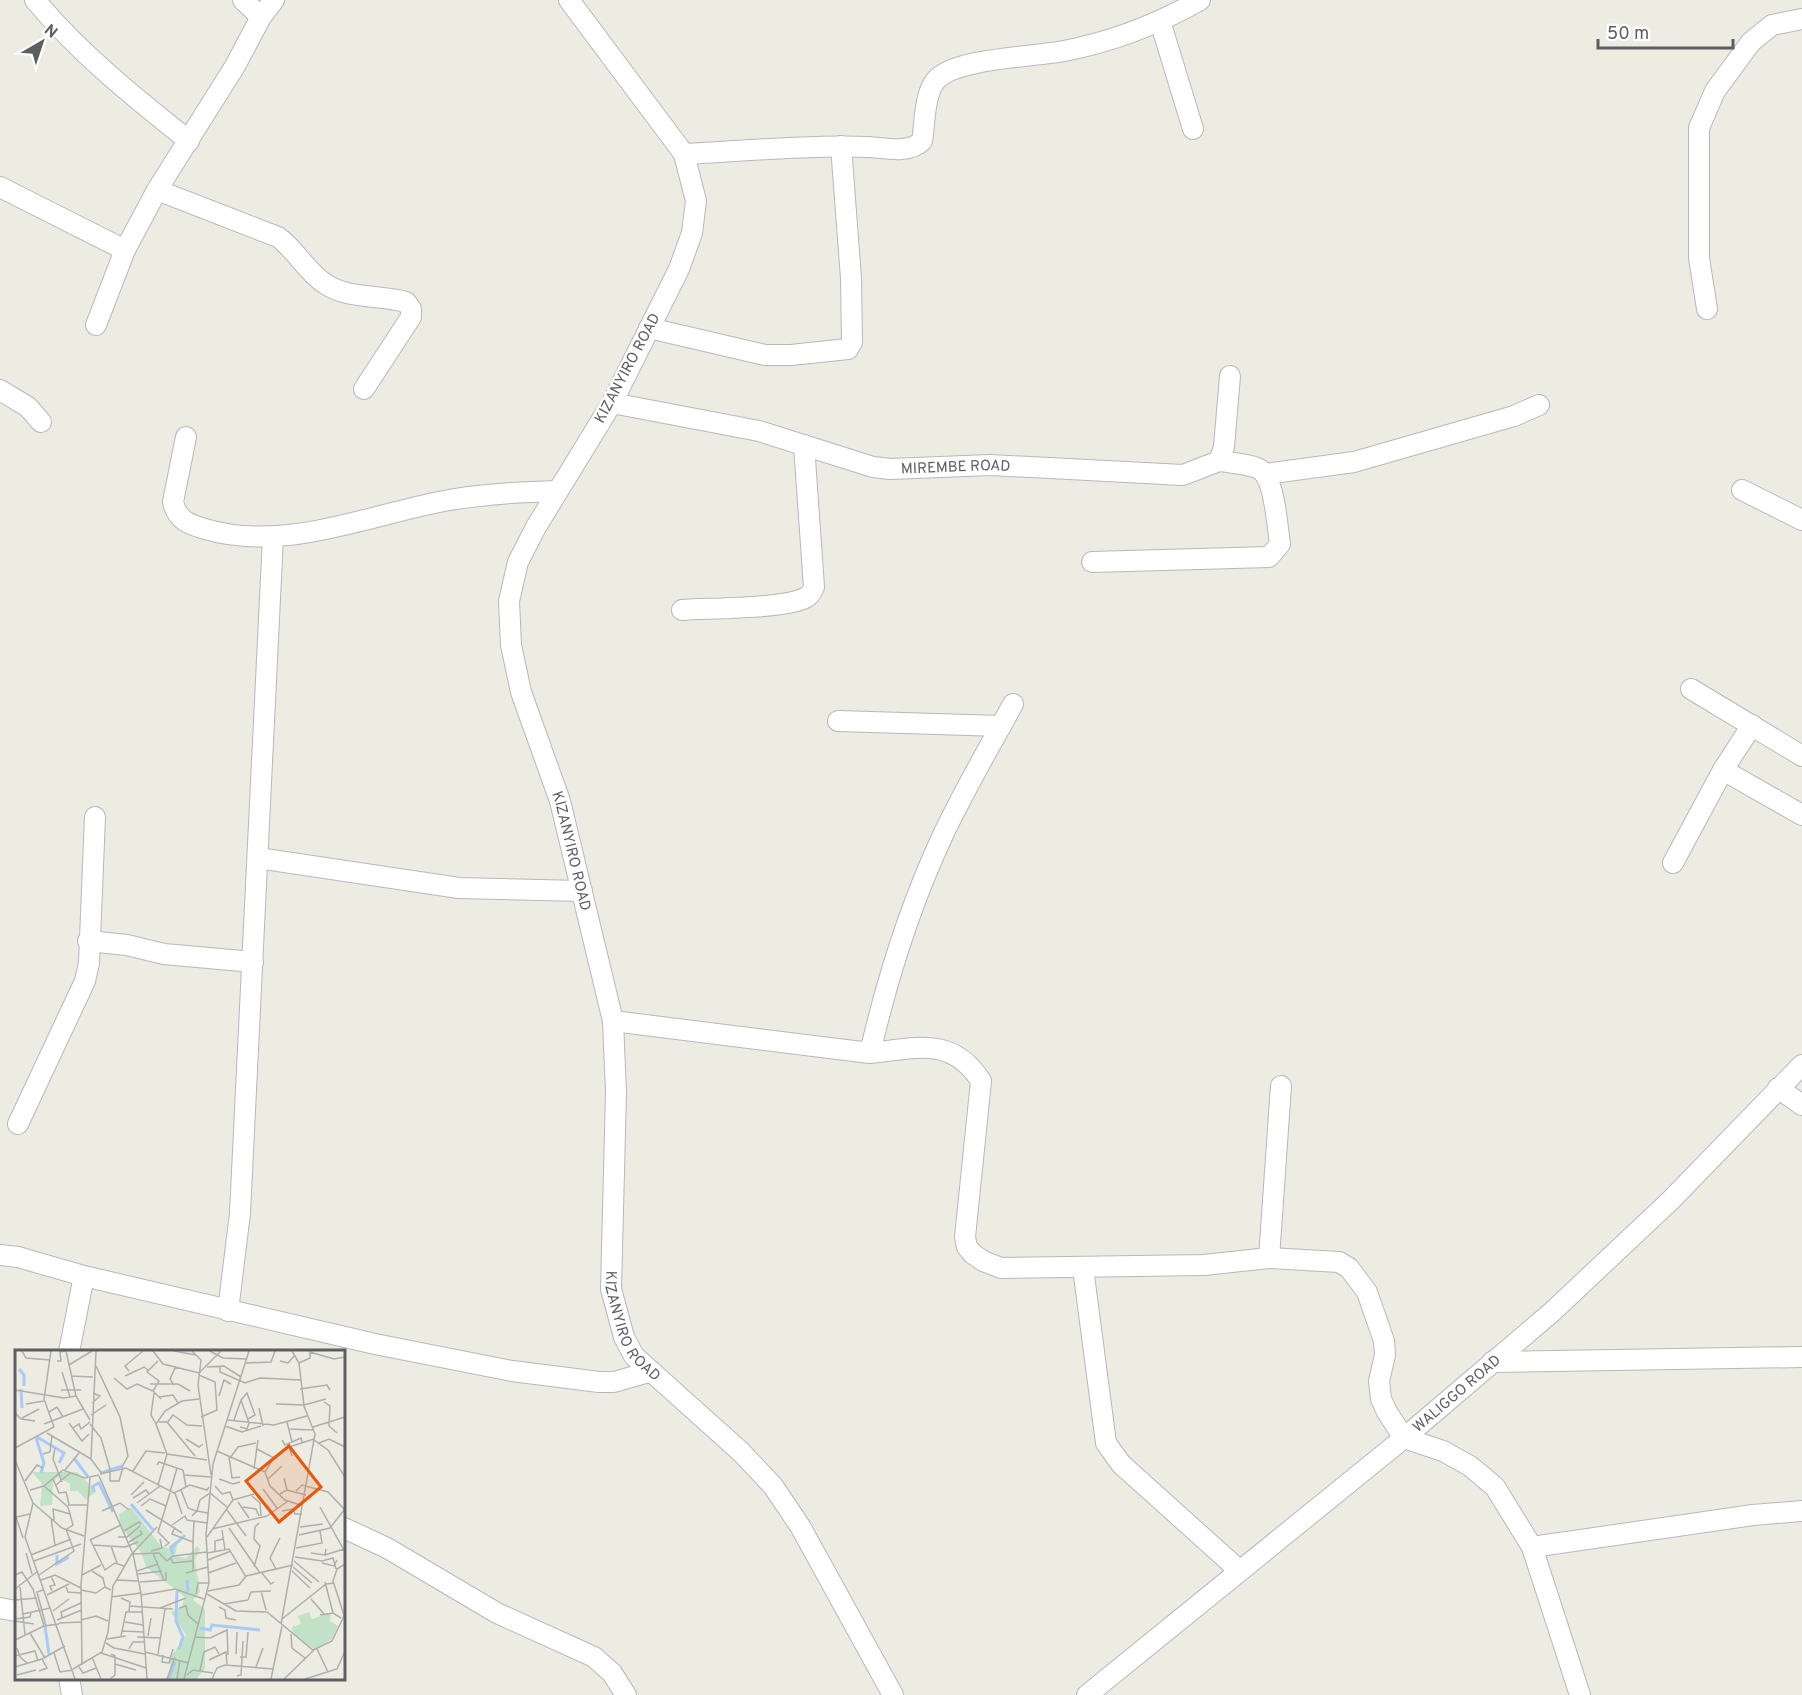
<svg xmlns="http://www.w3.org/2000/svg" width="1802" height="1695" font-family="Overpass,sans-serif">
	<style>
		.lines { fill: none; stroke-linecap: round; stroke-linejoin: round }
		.minor-casing { stroke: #b6b8bc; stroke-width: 22 }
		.minor { stroke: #fff; stroke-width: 20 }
		.labels { text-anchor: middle; stroke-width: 5; stroke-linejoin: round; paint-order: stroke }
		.street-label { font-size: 15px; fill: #5c5e62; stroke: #fff }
		.inset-river { fill: none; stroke: #aacaf6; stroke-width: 3 }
		.inset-road { fill: none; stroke: #aeafab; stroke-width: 1.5 }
		.view { fill: #e8590c; fill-opacity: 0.15; stroke: #e8590c; stroke-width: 3 }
		.inset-edge { fill: none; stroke: #5c5e62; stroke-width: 3 }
	</style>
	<rect width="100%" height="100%" fill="#ecece3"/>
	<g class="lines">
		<defs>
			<g id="minor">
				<path d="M 35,0 C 80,54 134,97 189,141"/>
				<path d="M 243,0 L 261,17"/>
				<path id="s1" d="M 569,0 L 684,154 L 696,201 L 692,233 L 679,269 L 612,403 L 536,527 L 518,562 L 509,601 L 511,645 L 521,692 L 560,801 L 613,1021 L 616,1092 L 611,1289 L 624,1337 L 634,1356 L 741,1452 L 773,1486 L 800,1526 L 893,1695"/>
				<path d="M 1160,21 L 1193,129"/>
				<path d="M 684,154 C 746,151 807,145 869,147 C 885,148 909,154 922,141 C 925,124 924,94 936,80 C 955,58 1035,57 1064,51 C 1111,42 1158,24 1200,0"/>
				<path d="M 0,187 L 125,250"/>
				<path d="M 157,190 L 278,237 C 296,250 306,271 324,283 C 348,300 379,294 406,302 L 411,309 L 411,317 L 364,389"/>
				<path d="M 1707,309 L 1699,258 L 1699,128 L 1715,91 L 1751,42 L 1772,25 L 1802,19"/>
				<path d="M 96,325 L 125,250 L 157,190 L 235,66 L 261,17 L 274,0"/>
				<path d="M 649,328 L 765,355 L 791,355 L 848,349 L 852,342 L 851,278 L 841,146"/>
				<path d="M 0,390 L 28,407 L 41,422"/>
				<path id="s2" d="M 612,403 L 759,431 L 873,467 L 890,469 L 990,465 L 1183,475 L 1219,461 L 1224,447 L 1230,376"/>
				<path d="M 186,437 L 173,502 C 177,520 188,524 205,529 C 283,552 363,517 439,502 C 478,494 517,492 557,491"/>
				<path d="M 1265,474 L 1354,462 L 1514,416 L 1539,405"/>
				<path d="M 1742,490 L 1802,520"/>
				<path d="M 1092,562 L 1269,557 L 1280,544 C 1277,526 1275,474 1257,468 C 1245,463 1231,463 1219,461"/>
				<path d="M 682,610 C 711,608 782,609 805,598 C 810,596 812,592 814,587 L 804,445"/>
				<path d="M 1691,689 L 1802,756"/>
				<path d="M 838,721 L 1001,726"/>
				<path d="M 1723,770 L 1802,815"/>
				<path d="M 258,858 L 459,888 L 582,891"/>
				<path d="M 1673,863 L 1723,770 L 1752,725"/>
				<path d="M 88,941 L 127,945 L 164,954 L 253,962"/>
				<path d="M 613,1021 L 870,1053 C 887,979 910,906 942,837 C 963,792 989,748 1013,704"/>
				<path d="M 870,1053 C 917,1048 952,1036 981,1081 L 965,1237 L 967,1247 L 973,1254 L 983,1261 L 1001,1268 L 1204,1265 L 1269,1258 L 1339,1262 L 1349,1268 L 1367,1292 L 1384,1341 L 1385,1355 L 1379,1381 L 1381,1399 L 1387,1412 L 1404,1438 L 1443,1451 L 1470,1466 L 1495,1487 L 1532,1547 L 1580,1695"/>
				<path d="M 1778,1088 L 1802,1105"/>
				<path d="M 18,1124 L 85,981 L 89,963 L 95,817"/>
				<path d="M 0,1255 L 18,1257 L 84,1276 L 375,1344 L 512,1371 L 599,1382 L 614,1382 L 649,1372"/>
				<path d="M 1269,1258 L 1281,1086"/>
				<path d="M 1083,1268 L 1106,1443 L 1121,1464 L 1240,1571"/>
				<path d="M 228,1311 L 240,1213 L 273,537"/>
				<path d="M 69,1352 L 84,1276"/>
				<path d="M 1492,1362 L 1802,1357"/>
				<path d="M 344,1528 L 387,1548 L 497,1613 L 594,1657 L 612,1673 L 626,1695"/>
				<path d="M 1532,1547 L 1753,1515 L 1802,1511"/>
				<path d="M 0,1608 L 16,1611"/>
				<path d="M 69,1678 L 72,1695"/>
				<path id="s3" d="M 1087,1695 L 1404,1438 L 1552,1312 L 1671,1200 L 1802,1065"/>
			</g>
		</defs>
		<use href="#minor" class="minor-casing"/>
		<use href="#minor" class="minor"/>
	</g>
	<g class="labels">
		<g class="street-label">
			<text transform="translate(627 368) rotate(-62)" y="5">KIZANYIRO ROAD</text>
			<text dy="5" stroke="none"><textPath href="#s2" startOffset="352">MIREMBE ROAD</textPath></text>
			<text dy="5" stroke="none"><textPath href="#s1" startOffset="945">KIZANYIRO ROAD</textPath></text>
			<text dy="5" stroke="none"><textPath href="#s1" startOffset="1431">KIZANYIRO ROAD</textPath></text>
			<text dy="5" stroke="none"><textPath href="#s3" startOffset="477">WALIGGO ROAD</textPath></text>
		</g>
	</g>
	<g transform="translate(15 1350)">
		<rect width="330" height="330" fill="#ecece3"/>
		<path d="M 17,122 L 62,122 L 81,141 L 71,150 L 63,141 L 55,141 L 55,134 L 43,127 L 38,132 L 37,155 L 25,156 L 27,134 ZM 116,157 L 145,195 L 155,199 L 163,191 L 160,206 L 171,208 L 182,196 L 185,199 L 180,210 L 185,242 L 178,250 L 190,259 L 190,319 L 181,329 L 156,329 L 155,308 L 171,285 L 156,262 L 166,257 L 170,247 L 131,217 L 126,202 L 105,176 L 104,164 ZM 294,262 L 297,269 L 316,263 L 315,271 L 323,276 L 317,289 L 299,299 L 278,284 L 277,277 L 286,274 L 283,266 Z" fill="#c2e2c7"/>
		<path class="inset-river" d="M 4,19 L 9,25 L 9,36M 6,39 L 7,58M 22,87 L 49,103 L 44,113M 21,88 L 29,113 L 26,123M 59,108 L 73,127M 86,123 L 107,116M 79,142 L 78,136 L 84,133 L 98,162M 116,154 L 138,180M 155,199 L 170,185M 158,204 L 156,197 L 165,190M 42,205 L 42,214 L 54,207M 172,231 L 173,242 L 172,230M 162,241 L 161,271 L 168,287 L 164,299M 30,276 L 34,304M 185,278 L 195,280 L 197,275 L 245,280M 154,329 L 160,312"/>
		<path class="inset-road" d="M 7,1 L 11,8 L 35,10M 51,1 L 61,46 L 75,70M 81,1 L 76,109 L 87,124M 138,1 L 148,14 L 184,23 L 206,1M 159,1 L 181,5M 177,1 L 186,10 L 183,35 L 196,125M 195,1 L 208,8 L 232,9M 295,2 L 319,9 L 330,7M 42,11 L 46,11 L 45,2 L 50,1M 143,11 L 132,22 L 144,31 L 138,41 L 146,49M 265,11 L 273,13 L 280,5M 231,13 L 256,12 L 260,1M 284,13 L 295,8 L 295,1M 54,15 L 77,1M 81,16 L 105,67 L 113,106 L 107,117M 205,16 L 205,22 L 230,33 L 245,28 L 286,30M 192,17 L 209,16 L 226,27M 114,21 L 110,16 L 128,1M 47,22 L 55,47M 184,25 L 200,32 L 202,60 L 186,67M 56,26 L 78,27M 110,26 L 129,17 L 133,20M 99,28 L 112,39 L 122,34 L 138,41M 135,34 L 163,34 L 175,41M 159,35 L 155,29 L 161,16M 285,39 L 312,35 L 315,40M 0,40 L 49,48 L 61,46M 46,40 L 66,40M 139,43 L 136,65 L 141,74M 204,46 L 209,30 L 216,34M 144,47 L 158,45 L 163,53M 309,52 L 315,56 L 314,76 L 322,83M 77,53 L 85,46 L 78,43M 11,54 L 29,51M 261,54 L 289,55 L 311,49M 244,58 L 248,76M 34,62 L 42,57 L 48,67M 0,63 L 6,69 L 20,71M 76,65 L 91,55M 7,68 L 24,59M 213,70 L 259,75 L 292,66M 219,70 L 226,50M 144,72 L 152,72 L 180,106M 272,72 L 277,92M 54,73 L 67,91 L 74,84M 152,73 L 158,65 L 172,75 L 187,76M 29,74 L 68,59M 75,74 L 86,88 L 95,119M 210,76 L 227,82 L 246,76M 225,77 L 232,79 L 234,73 L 226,50 L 232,43 L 240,65 L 233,69M 298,77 L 330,67M 58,78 L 64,74 L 66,79 L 75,72M 273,79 L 299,80M 32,83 L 76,109M 171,89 L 184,97 L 188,94M 267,90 L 270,95 L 286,88 L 287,92M 299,90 L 313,100 L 330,127M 304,93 L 314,89 L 330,97M 0,98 L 39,77 L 29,49 L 36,1M 40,98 L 38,109 L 47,132M 242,99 L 259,108M 202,101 L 250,122 L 255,136 L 270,150 L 288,156M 28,104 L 35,102 L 37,86M 152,104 L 192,110M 277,106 L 274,97 L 299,89M 214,107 L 217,128 L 225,127M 215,108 L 223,97 L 241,93M 0,110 L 18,153 L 10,187 L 60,329M 142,115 L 144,112 L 168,120 L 171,137M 95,119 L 95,131 L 104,131 L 108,117M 239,119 L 243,90M 50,120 L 64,103M 118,121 L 131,101 L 150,103M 250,122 L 260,106M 85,124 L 111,118 L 159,143 L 175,135 L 192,140 L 194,137M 169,125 L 196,127M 84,126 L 118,204 L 126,243 L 132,329M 38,129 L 44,143 L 51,142 L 54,154M 204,129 L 218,134 L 225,132M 253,129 L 267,116M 10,131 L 22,115 L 28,118M 41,135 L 55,123M 143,135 L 152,104 L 141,74 L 150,61 L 167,51 L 184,49M 29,136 L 53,157M 248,139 L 262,158M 15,140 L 29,136 L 48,120 L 70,128 L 84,125M 166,140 L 173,158 L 181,161M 272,140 L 291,145M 281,141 L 287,135 L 313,142 L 330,160M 155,142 L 162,118M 160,143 L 167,164M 265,144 L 272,140 L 269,128M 116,145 L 129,132M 237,146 L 245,153 L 246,166M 118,148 L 131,140 L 134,144M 218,150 L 239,144M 223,152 L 234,168M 18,153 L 47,178 L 69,186M 122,153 L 145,136M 53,155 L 72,155M 126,156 L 135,149 L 151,156M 228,157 L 241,159 L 244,166M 305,157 L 330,202M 131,160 L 167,183M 212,160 L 231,186M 87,161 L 105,153 L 114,160M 182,161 L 185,150 L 195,143 L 212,157M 267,161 L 278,159 L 280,164 L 287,164M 177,166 L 182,161 L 193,163M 252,166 L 273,151M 36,168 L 40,195M 39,170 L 38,159 L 55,164M 157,175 L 170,166 L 172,170 L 192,173M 160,177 L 157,184 L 178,192 L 178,221M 285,177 L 308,174M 214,178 L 245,223M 52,179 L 58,175 L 53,157M 197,179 L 252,166M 207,180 L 210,200M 109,181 L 124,172 L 126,174M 284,185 L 315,178 L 329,160M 103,187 L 112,187 L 125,176M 192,187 L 218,150 L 215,142 L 207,144 L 200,136M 8,188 L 1,167 L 15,164M 75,189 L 90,220 L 100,213 L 109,216M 75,190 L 106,175M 114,192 L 127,184 L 125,180M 178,192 L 179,171M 77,195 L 110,197 L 123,192M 96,196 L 102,213M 150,196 L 154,193 L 143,182 L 155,143M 281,198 L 307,193 L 305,181M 136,201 L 147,198 L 145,189M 200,202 L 200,191 L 208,189M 11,203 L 17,224M 138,203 L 149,230M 192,203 L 214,199 L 231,227M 296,203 L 310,205 L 311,199M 118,204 L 144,203 L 152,211 L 158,206 L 192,202M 16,205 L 56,189M 310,205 L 329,199M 280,207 L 307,211 L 318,208 L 321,219M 156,209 L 158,213 L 177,211M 193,210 L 216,201M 19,211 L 66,194M 279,211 L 304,232M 307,213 L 319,216 L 322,210M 239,217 L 245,196 L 239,189 L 240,177 L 244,173M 278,217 L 297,233M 261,219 L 255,208 L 265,188M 77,221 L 88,228 L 90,237 L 96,240M 122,221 L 143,214M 277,221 L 295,238M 246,222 L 256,234 L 259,232M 171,223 L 193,217M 193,223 L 221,213M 123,224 L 147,221M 0,225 L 7,222 L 18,239 L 29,276M 24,225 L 59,201 L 51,179M 67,225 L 86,215M 36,226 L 40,235 L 35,236 L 37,241M 26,230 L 40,225 L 66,238M 101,230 L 124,231M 125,232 L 151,230 L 151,222M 310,232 L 318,263M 5,237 L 10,285M 51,237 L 53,242 L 66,243M 0,239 L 23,221M 28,240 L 22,242 L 31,276M 66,240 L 81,243 L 90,237M 193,241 L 224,235 L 231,226 L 278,215M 246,241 L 251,260M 181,244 L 183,233 L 194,233M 192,244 L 221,261 L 252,262 L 298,300 L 317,291 L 330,264M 32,245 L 54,234M 126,245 L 160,239 L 189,249M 96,247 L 126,243M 106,248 L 115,252 L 114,261M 296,249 L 309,264M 0,250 L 22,248M 233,250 L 236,242 L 256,241M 209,254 L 233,250M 114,256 L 158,259M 204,257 L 210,260 L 211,268 L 221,270M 145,258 L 171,248M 164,258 L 171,256 L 173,265 L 183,274M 38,261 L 54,249M 8,264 L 35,258M 305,265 L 318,263 L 326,268M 329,265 L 318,231 L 322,219 L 330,214M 47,267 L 46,262 L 66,253M 0,269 L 15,267 L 16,263M 267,269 L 311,234 L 319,233M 42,270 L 67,260M 66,270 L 81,266 L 93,271M 0,271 L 19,274M 110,272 L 128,275M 44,273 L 66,272M 266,274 L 300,84 L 289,56 L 284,13 L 277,1M 107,281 L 129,282M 15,283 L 30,308M 276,284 L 277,298 L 290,308M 106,286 L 111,262 L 128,262M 133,286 L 136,268M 122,287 L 146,288M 181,287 L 195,288 L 212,280 L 213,305M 92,289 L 111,286M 0,290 L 29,276 L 44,274M 91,293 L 99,298 L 130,304M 2,298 L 5,307 L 12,313M 114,299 L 118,292 L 130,292M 302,299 L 313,322M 130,302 L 174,313M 189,302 L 200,297 L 204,304M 39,303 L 45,322 L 58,320M 86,303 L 131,318M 143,304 L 150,259M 221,304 L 222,282M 148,305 L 147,312 L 154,313 L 158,299M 0,306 L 20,301 L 23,311M 77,307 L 86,329M 225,307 L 231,307 L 233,282M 194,310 L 211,302 L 212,314M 100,314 L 121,320M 67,315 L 66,235 L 75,128M 0,317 L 27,309 L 50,296M 64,317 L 68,323 L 81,318M 241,317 L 248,298M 58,319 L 87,302 L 93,282 L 98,236 L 116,205 L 142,177M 185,320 L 189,302M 24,321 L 32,318 L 27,309M 2,325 L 21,320M 172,325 L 178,320 L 198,323M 222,326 L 226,325 L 228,291M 95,329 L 100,325 L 100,306 L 96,304M 152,329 L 160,307M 162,329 L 165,310M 169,329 L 194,233 L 191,185 L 198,114 L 234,1M 197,329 L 202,318 L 210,315 L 258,319M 256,329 L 267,276M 269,329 L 299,300M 290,329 L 322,319 L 330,301"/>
		<path class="view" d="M 274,96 L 306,137 L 264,172 L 231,131 Z"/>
		<rect width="330" height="330" class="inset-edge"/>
	</g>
	<g transform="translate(42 42) rotate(39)" stroke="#ffffff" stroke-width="4.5" paint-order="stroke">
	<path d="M0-4.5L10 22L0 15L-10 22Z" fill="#5c5e62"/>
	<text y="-9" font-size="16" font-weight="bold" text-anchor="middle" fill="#5c5e62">N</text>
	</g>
	<path d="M1598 39v9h135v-9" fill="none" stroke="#5c5e62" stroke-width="3"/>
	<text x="1607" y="39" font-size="18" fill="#5c5e62" stroke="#ffffff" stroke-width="4.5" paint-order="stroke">50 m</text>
</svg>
